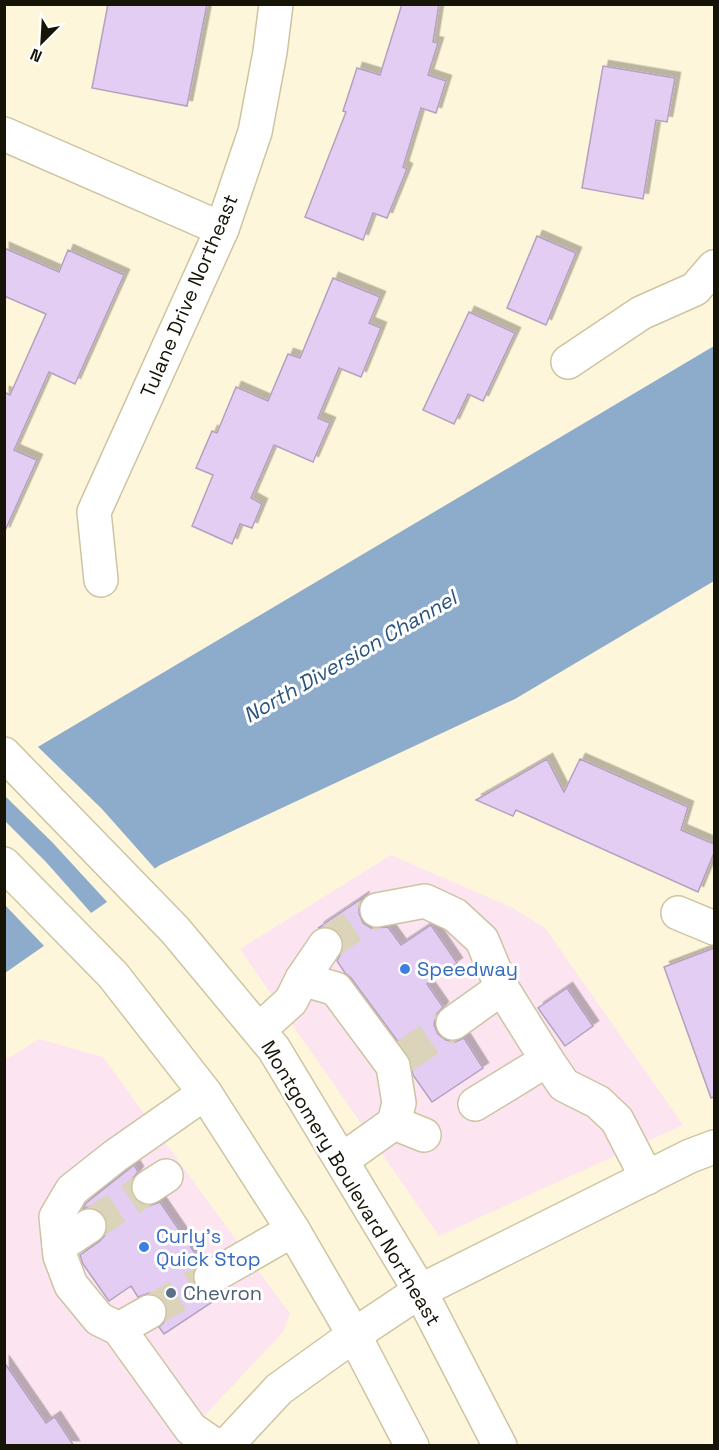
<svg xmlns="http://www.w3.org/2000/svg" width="719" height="1450" font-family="'Space Grotesk',sans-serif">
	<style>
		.commercial { fill: #fce4f1 }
		.water { fill: #8dabca }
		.pier { fill: #fef6da }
		.building { fill: #e4cdf2; stroke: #b4a1bf; stroke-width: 1.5; filter: url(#shadow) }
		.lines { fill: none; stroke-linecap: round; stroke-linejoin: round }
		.minor-tunnel { stroke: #dbd4ba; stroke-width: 33; stroke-dasharray: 33 16; stroke-linecap: butt }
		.minor-casing { stroke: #cdc4a2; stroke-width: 36 }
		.major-casing { stroke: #cdc4a2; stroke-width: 36 }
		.minor { stroke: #fff; stroke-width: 33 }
		.major { stroke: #fff; stroke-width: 33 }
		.shop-dot { fill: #3f7fe0; stroke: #fff; stroke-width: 2 }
		.service-dot { fill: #5c6f8a; stroke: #fff; stroke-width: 2 }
		.labels { text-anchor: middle; stroke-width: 6; stroke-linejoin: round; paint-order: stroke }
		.street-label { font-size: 20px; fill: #161307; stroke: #fff }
		.shop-label { font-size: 20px; fill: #366cbe; stroke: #fff; text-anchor: start }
		.service-label { font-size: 20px; fill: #4e5e75; stroke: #fff; text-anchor: start }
		.water-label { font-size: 21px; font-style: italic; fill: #28547f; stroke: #fff }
	</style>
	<defs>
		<filter id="shadow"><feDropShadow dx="5.5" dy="-5.5" stdDeviation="0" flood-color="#0004"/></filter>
	</defs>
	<rect width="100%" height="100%" fill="#fef6da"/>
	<g class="commercial">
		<path d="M 391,855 L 513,908 L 545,928 L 683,1125 L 439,1236 L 240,949 Z"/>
		<path d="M 39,1039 L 103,1057 L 290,1314 L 283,1332 L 177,1445 L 5,1446 L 5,1060 Z"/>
	</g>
	<path class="water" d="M 714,346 L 714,581 L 515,699 L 160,865 L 5,973 L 4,767 Z"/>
	<g class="pier">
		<path d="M 36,745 L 102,809 L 157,871 L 109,904 L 52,842 L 5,796 L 4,763 Z"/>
		<path d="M 5,821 L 46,862 L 93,915 L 46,948 L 4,904 Z"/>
	</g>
	<g class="building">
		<path d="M 108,4 L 207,4 L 187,106 L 92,88 Z"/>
		<path d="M 402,4 L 439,4 L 433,42 L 438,43 L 428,75 L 446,81 L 436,113 L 421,108 L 403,167 L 407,169 L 387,218 L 373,213 L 363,240 L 305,217 L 346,112 L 343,111 L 357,68 L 380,75 Z"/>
		<path d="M 603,66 L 675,78 L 667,122 L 656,120 L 643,199 L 582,188 Z"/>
		<path d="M 537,236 L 576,253 L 546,325 L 507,308 Z"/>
		<path d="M 4,248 L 59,272 L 68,250 L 124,275 L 75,384 L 49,372 L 14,450 L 37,460 L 4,533 L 4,392 L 10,395 L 46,314 L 4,296 Z"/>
		<path d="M 333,278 L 380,297 L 369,323 L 381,328 L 361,377 L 339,368 L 318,418 L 330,423 L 313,462 L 274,445 L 251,498 L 262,504 L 252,528 L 240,524 L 232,544 L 192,526 L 213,475 L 196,468 L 212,431 L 217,433 L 236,387 L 268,401 L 288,354 L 300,358 Z"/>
		<path d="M 469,312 L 515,333 L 483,401 L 468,394 L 454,424 L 423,410 Z"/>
		<path d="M 547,759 L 564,792 L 580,759 L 688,807 L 681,830 L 714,844 L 714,853 L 698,892 L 516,810 L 513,816 L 476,800 Z"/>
		<path d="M 364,897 L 359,904 L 359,913 L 363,923 L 371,928 L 388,927 L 401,945 L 431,925 L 457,963 L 427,984 L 443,1007 L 436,1015 L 434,1025 L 438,1034 L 446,1040 L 455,1042 L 464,1038 L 483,1068 L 432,1102 L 413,1075 L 408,1055 L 351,978 L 345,973 L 337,961 L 344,947 L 342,936 L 335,929 L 327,926 L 318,928 Z"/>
		<path d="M 714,948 L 714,1097 L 711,1098 L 664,967 Z"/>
		<path d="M 567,988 L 593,1026 L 565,1046 L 538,1008 Z"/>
		<path d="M 134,1165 L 138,1172 L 132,1179 L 130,1187 L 134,1198 L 140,1203 L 149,1206 L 160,1202 L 201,1262 L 195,1268 L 192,1276 L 195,1287 L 202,1293 L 212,1296 L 221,1293 L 223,1295 L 164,1334 L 159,1327 L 165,1321 L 168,1312 L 166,1303 L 159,1296 L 149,1293 L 138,1297 L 131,1286 L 109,1301 L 83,1264 L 80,1255 L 100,1241 L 105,1235 L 108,1225 L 105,1216 L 98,1210 L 88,1207 L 83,1209 L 86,1203 Z"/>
		<path d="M 4,1362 L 46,1423 L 55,1417 L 74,1446 L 4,1446 Z"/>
	</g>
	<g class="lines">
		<g class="minor-tunnel">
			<path d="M 325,945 L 377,910"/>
			<path d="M 402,1058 L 453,1023"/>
			<path d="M 89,1226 L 149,1187"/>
			<path d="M 149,1312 L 211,1277"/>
		</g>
		<defs>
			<g id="minor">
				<path d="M 4,134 L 222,229"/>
				<path d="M 568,362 L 641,313 L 695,289 L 714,267"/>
				<path d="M 101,580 L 94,512 L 222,229 L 255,132 L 270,52 L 276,4"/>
				<path d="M 377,910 L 425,901 L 455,915 L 482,940 L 502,988 L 547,1060 L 564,1085 L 598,1102 L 617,1120 L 647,1178"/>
				<path d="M 678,913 L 714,928"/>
				<path d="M 302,979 L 336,989 L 393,1066 L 399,1103 L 394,1123"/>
				<path d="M 453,1023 L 502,988"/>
				<path d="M 259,1030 L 291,1001 L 302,979 L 325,945"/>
				<path d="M 205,1093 L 115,1156 L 72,1190 L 56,1217 L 60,1256 L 71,1285 L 99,1319 L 119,1329 L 191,1429 L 216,1446"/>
				<path d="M 475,1104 L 547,1060"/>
				<path d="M 342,1160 L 394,1123 L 424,1135"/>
				<path d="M 149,1187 L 166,1176"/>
				<path d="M 59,1246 L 89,1226"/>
				<path d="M 211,1277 L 293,1230"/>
				<path d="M 119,1329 L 149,1312"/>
				<path d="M 226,1446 L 279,1389 L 354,1335 L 420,1291 L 690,1156 L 714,1147"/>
			</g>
			<g id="major">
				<path d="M 4,754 L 175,930 L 274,1049 L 420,1291 L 500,1446"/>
				<path d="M 4,864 L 113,975 L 205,1093 L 293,1230 L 354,1335 L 412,1446"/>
			</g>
		</defs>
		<use href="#minor" class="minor-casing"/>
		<use href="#major" class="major-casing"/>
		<use href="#minor" class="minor"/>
		<use href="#major" class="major"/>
	</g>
	<g class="shop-dot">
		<circle cx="405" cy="969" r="6"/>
		<circle cx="144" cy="1247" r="6"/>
	</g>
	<circle class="service-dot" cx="171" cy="1293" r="6"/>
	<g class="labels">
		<g class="street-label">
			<text transform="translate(189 296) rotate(-67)" y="7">Tulane Drive Northeast</text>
			<text transform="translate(351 1183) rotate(59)" y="7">Montgomery Boulevard Northeast</text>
		</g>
		<g class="shop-label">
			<text x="417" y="976">Speedway</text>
			<text x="156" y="1243">Curly's<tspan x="156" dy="23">Quick Stop</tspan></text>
		</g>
		<g class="service-label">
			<text x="183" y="1300">Chevron</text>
		</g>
		<g class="water-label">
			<text transform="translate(350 657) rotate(-30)" y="7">North Diversion Channel</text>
		</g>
	</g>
	<rect width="719" height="1450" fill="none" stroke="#161307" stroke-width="12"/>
	<g transform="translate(42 42) rotate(204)" stroke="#ffffff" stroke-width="4.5" paint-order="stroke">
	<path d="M0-4.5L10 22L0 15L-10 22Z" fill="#161307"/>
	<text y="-9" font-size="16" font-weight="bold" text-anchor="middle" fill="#161307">N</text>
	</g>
</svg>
